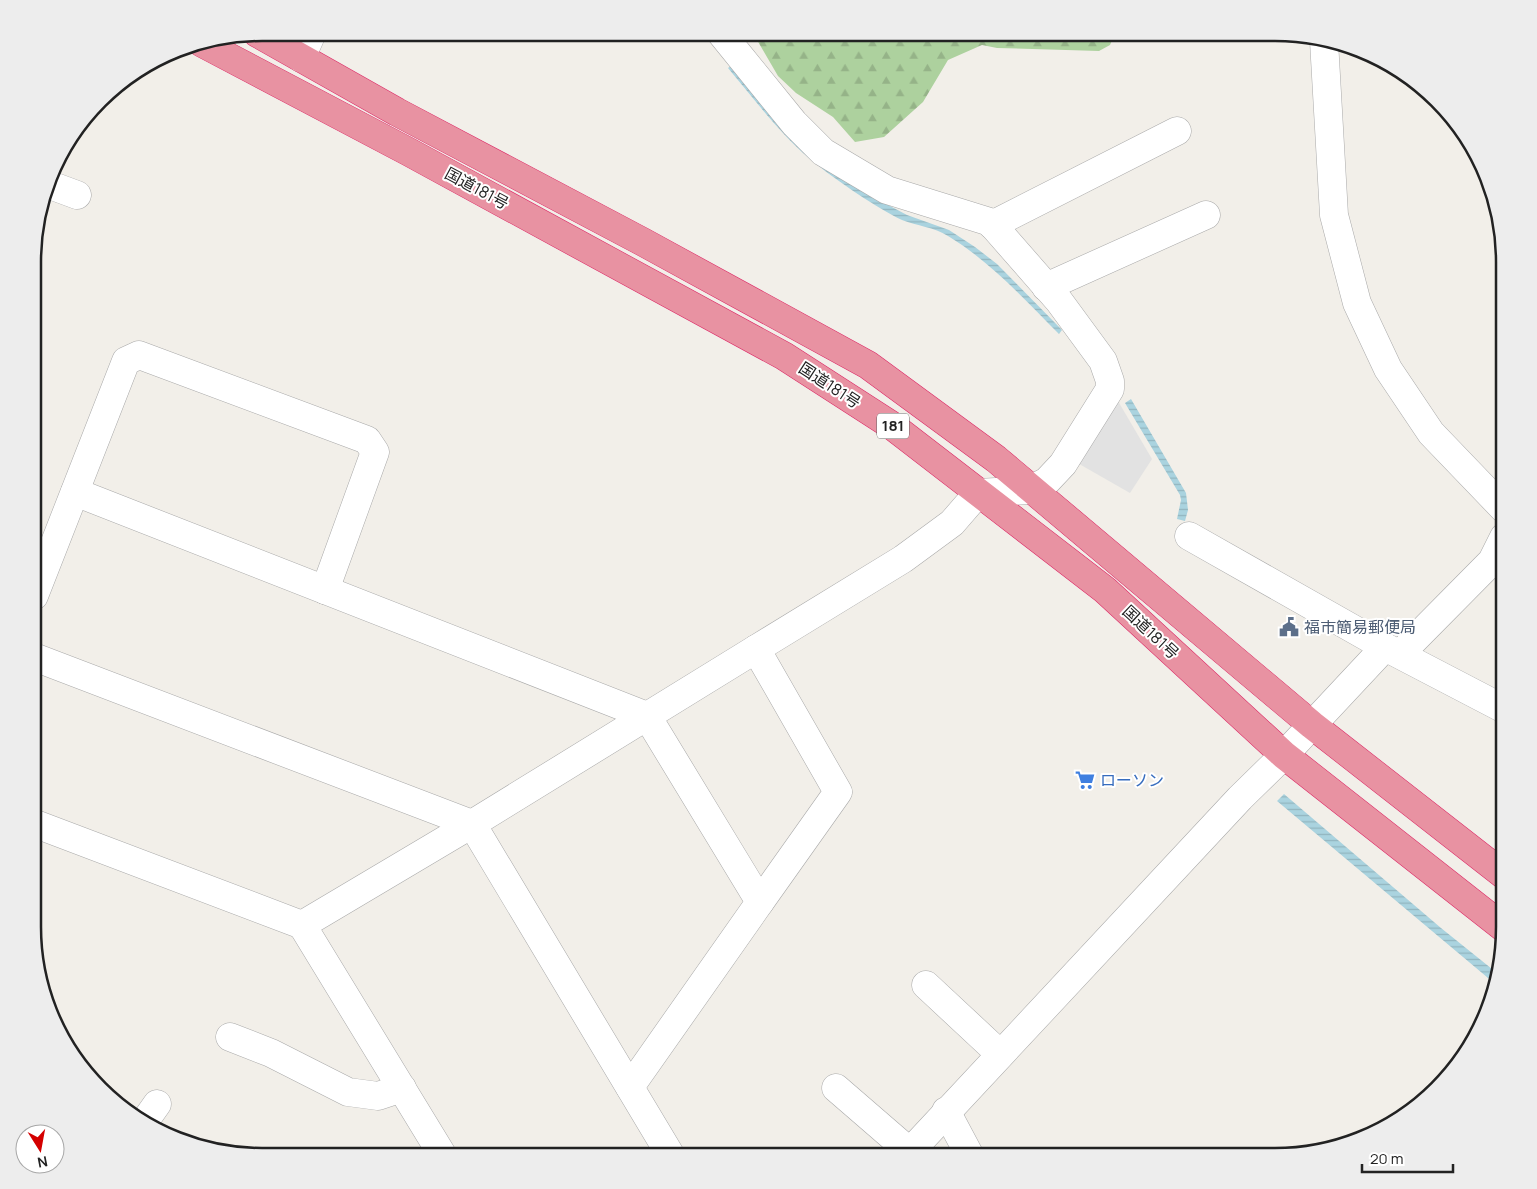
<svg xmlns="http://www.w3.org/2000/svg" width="1537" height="1189" font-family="Manrope,'Noto Sans JP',sans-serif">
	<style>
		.forest { fill: url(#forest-firs) }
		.parking { fill: #e2e2e2 }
		.water { fill: url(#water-rules) }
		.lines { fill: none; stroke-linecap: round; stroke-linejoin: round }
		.minor-casing { stroke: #a9a9a9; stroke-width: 29 }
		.highway-casing { stroke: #dc2a67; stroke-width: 29 }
		.minor { stroke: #fff; stroke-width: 28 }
		.highway { stroke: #e892a2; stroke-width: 28 }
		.labels { text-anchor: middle; stroke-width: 4; stroke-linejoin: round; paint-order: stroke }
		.shield { fill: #fff; stroke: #646464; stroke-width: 1 }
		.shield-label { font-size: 15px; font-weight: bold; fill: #222 }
		.street-label { font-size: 16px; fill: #222; stroke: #fff }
		.service-label { font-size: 16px; fill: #4e5e75; stroke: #fff; text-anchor: start }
		.shop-label { font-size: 16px; fill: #366cbe; stroke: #fff; text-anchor: start }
		.rim { fill: none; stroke: #222; stroke-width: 2.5 }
	</style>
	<defs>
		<pattern id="forest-firs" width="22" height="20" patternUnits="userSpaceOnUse" patternTransform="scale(1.25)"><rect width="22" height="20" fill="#add19e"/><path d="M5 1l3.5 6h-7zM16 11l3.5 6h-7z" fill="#95b388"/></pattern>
		<pattern id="water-rules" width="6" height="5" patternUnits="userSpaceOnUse" patternTransform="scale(1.25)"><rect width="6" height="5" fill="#aad3df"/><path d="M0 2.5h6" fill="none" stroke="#92b5bf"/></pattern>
	</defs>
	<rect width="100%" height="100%" fill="#f2efe9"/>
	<path class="forest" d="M 753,33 L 1115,33 L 1110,45 L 1099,51 L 997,48 L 982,45 L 948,60 L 923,102 L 884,137 L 855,142 L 833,117 L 796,93 L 778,76 Z"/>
	<path class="parking" d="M 1115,396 L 1152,459 L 1130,493 L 1074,461 Z"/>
	<g class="water">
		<path d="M 732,65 L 818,160 L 890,206 L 907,215 L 949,230 L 975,247 L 997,264 L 1062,330 L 1059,334 C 1024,299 991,262 948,236 C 934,227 917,226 902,220 C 878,209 836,180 815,163 C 782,137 755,100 728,68 Z"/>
		<path d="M 1131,399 L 1186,493 L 1188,510 L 1185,521 L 1177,519 L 1181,500 L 1180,495 L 1125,403 Z"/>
		<path d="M 1284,794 L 1441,928 L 1497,973 L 1494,983 L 1277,801 Z"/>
	</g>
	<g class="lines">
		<defs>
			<g id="minor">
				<path d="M 721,33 L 794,123 L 823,152 L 887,190 L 990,222 L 1059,301 L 1103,361 L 1110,381 L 1110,389 L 1063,464 L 1047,481 L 1030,490 L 978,493 L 952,523 L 903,559 L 756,649 L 838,792 L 760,902"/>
				<path d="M 1324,41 L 1334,215 L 1357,303 L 1388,369 L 1431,433 L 1504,509"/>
				<path d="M 301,58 L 312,33"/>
				<path d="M 50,185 L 77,195"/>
				<path d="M 992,225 L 1177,131"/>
				<path d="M 1046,287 L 1206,215"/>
				<path d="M 75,492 L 647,716 L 760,902 L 630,1087"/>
				<path d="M 1189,536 L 1385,647 L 1504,709"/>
				<path d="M 34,596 L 126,361 L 139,355 L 367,440 L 375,452 L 325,590"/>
				<path d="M 1400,654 L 1492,561 L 1504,537"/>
				<path d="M 34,657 L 472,824 L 671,1156"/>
				<path d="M 33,823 L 302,925"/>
				<path d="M 926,985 L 1000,1054"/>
				<path d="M 230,1037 L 271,1053 L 348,1092 L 378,1096 L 402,1088"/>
				<path d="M 836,1088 L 910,1152"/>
				<path d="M 946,1111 L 970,1156"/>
				<path d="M 145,1121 L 157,1104"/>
				<path d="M 443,1156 L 302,925 L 472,824 L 756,649"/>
				<path d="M 906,1156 L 1240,798 L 1284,755 L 1385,647"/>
			</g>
			<g id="highway">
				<path d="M 257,33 L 397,112 L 643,242 L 868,365 L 996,459 L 1312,725 L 1504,875"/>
				<path d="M 202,43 L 409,152 L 784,356 L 891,425 L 1105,590 L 1284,755 L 1504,928"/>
			</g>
		</defs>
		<use href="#minor" class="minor-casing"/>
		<use href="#highway" class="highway-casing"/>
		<use href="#minor" class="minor"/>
		<use href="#highway" class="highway"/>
	</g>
	<defs>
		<symbol id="civic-bare" viewBox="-9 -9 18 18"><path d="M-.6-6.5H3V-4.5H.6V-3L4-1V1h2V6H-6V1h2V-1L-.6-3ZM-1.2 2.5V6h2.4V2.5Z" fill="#5c6f8a" stroke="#fff" stroke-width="2.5" paint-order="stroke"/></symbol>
		<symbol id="supermarket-bare" viewBox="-9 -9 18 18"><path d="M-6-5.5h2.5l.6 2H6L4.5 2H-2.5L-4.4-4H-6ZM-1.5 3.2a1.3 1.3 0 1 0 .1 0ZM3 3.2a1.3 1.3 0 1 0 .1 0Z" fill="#3f7fe0" stroke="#fff" stroke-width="2.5" paint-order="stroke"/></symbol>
	</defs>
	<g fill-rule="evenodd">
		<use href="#civic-bare" x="1275" y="613" width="28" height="28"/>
		<use href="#supermarket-bare" x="1071" y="766" width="28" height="28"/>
	</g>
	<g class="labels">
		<rect class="shield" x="877" y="413.5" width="32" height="25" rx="4"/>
		<g class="shield-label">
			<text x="893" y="431">181</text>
		</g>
		<g class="street-label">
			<text transform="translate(477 188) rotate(28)" y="6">国道181号</text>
			<text transform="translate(830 385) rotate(33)" y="6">国道181号</text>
			<text transform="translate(1151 632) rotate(43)" y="6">国道181号</text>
		</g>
		<g class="service-label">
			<text x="1304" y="633">福市簡易郵便局</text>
		</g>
		<g class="shop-label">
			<text x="1100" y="786">ローソン</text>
		</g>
	</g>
	<path d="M0 0H1537V1189H0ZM262 41H1275A221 221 0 0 1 1496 262V927A221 221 0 0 1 1275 1148H262A221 221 0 0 1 41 927V262A221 221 0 0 1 262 41Z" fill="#ededed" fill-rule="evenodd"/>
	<path class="rim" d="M262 41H1275A221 221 0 0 1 1496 262V927A221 221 0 0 1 1275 1148H262A221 221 0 0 1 41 927V262A221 221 0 0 1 262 41Z"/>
	<g transform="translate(40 1149) rotate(169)"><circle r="24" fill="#ffffff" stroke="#a7a7a7"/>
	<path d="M0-4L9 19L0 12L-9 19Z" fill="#d40000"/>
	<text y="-8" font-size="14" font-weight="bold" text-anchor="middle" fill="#222222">N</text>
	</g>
	<path d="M1362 1164v8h91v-8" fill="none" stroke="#222222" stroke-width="2.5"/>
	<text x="1370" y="1164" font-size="15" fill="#222222" stroke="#ffffff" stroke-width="4" paint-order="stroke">20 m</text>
</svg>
